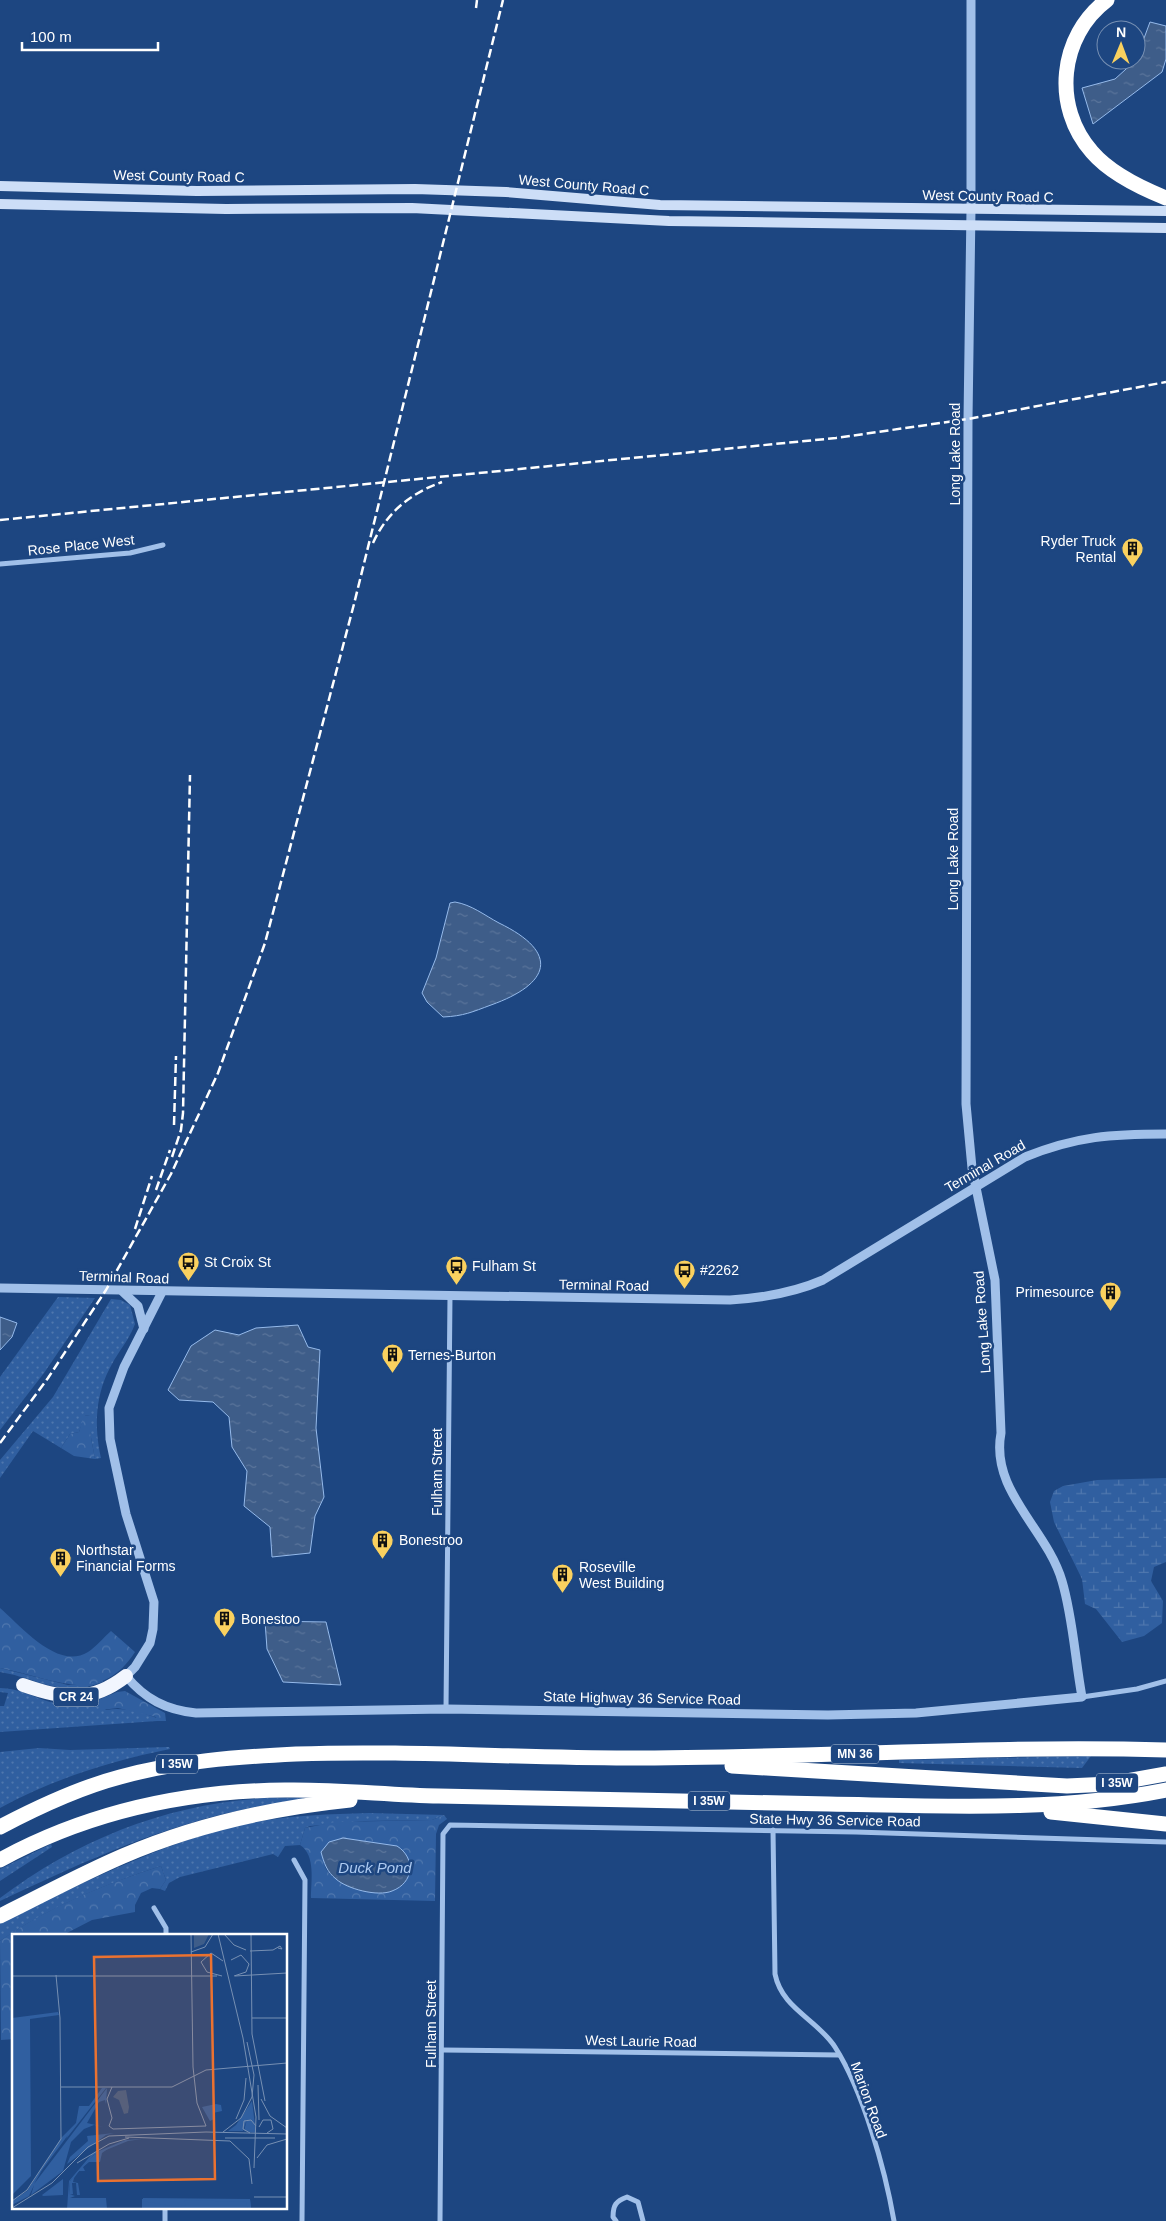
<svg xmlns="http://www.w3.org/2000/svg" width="1166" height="2221" font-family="Arial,sans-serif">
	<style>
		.green { fill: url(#green-dots) }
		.forest { fill: url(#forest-crowns); fill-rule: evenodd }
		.wetland { fill: url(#wetland-marsh) }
		.water { fill: url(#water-ripples); stroke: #95baeb }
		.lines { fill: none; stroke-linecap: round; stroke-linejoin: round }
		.minor { stroke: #a1c0e9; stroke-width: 5 }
		.tertiary { stroke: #a1c0e9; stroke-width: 9 }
		.secondary { stroke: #cddef7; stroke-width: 10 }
		.trunk { stroke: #f2f6fe; stroke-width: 14 }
		.motorway { stroke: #fff; stroke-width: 15 }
		.rail { stroke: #fff; stroke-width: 2.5; stroke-dasharray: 9 4; stroke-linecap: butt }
		.labels { text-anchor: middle; stroke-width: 5; stroke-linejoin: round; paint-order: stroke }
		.shield { fill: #1d4681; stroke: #bbc8d9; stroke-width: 1 }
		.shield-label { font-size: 12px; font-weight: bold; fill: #fff }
		.street-label { font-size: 14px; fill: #fff; stroke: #1d4681 }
		.poi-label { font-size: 14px; fill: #fff; stroke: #1d4681; text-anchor: start }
		.water-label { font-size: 15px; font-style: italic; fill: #adcaf1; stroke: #1d4681 }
		.inset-road { fill: none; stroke: #7790b3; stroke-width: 1 }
		.view { fill: #eb7230; fill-opacity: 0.15; stroke: #eb7230; stroke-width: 2.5 }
		.inset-edge { fill: none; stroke: #fff; stroke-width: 2.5 }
	</style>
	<defs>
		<pattern id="green-dots" width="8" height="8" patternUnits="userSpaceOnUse" patternTransform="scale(1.25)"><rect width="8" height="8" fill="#305fa0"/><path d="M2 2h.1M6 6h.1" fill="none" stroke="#4f77ae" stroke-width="1.8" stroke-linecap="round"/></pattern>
		<pattern id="forest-crowns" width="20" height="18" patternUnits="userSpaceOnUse" patternTransform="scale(1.25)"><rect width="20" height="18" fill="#305fa0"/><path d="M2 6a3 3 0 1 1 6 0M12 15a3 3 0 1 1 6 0" fill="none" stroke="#4f77ae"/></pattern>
		<pattern id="wetland-marsh" width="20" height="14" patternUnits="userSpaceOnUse" patternTransform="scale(1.25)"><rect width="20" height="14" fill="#305fa0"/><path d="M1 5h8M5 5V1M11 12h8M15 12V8" fill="none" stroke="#4f77ae"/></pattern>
		<pattern id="water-ripples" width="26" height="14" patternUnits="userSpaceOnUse" patternTransform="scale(1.25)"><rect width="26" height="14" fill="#3e5d89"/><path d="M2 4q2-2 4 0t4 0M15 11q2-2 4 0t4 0" fill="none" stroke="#5b759b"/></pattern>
	</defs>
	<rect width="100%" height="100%" fill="#1d4681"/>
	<g class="green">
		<path d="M 58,1297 L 95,1298 L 44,1373 L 0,1430 L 0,1377 Z"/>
		<path d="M 111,1299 L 121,1300 L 130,1305 L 135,1324 C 130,1338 119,1351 112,1364 C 95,1394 94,1426 101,1458 L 95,1459 L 90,1432 L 90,1416 L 85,1415 L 79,1432 L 70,1434 L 61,1448 L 33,1431 L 0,1478 L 0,1460 L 53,1397 Z"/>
		<path d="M 0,1668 L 68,1685 L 104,1681 C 64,1700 38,1678 0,1672 Z"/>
		<path d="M 0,1688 C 18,1688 33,1697 50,1702 C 66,1706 82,1704 98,1700 L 97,1702 L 106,1710 C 124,1707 140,1712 157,1718 L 157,1721 L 0,1732 L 0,1706 L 4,1706 L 8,1693 L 0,1692 Z"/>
		<path d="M 169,1747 L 170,1749 C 111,1761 53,1779 0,1808 L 0,1752 L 39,1748 L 70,1750 Z"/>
		<path d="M 1091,1756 L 1082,1768 L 899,1763 L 899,1760 Z"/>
		<path d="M 265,1798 L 303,1798 L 303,1800 C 189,1813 103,1853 0,1901 L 0,1898 C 78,1839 167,1804 265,1798 Z"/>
		<path d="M 369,1813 L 444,1815 L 432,1820 L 365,1821 L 310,1826 L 305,1828 L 300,1845 L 285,1846 L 278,1857 L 273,1854 L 180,1877 L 169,1883 L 165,1891 L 160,1889 L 166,1880 L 161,1866 C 105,1884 48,1908 0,1941 L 0,1922 C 79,1886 155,1845 240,1825 C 282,1816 325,1814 369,1813 Z"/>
		<path d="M 51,1844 L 52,1847 L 0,1881 L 0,1869 Z"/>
	</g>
	<g class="forest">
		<path d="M 84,1415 L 90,1416 L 90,1432 L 95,1459 L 74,1456 L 61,1448 L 70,1434 L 79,1432 Z"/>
		<path d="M 0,1608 C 21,1626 58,1671 88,1652 C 96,1647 103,1638 111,1631 L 135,1652 C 99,1708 51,1677 0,1668 Z"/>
		<path d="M 125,1691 L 165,1713 L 166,1721 L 157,1721 L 156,1717 L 118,1708 L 101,1710 L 97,1705 L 98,1700 L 117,1692 Z"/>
		<path d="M 444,1815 L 447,1819 L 439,1825 L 436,1834 L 435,1901 L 311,1898 C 311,1882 316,1855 300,1845 L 305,1828 L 335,1822 L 432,1820 ZM 343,1838 L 396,1846 C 405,1852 407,1857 411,1866 C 408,1875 405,1885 397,1889 C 377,1899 338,1888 326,1869 C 322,1862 327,1849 329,1842 Z"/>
		<path d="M 161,1866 L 166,1880 L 160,1889 L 152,1888 L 141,1893 L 135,1905 L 135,1912 L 92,1920 L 63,1935 L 14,1935 L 14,2039 L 1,2040 L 0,1941 C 48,1907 105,1884 161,1866 Z"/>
	</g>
	<path class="wetland" d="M 1166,1478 L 1166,1562 L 1154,1567 L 1151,1581 L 1163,1601 L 1162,1623 L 1144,1636 L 1122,1642 L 1096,1609 L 1085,1604 L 1082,1579 L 1054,1522 L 1050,1502 L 1054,1491 L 1063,1486 L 1097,1480 Z"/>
	<g class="water">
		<path d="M 1150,22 L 1166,26 L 1166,59 L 1162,72 L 1093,124 L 1082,88 L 1115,79 L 1136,60 Z"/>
		<path d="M 455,902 C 472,905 484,915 499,923 C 561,953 550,984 491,1005 C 472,1012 464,1016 443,1017 L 427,1002 L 422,993 L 436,958 L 450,903 Z"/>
		<path d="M 0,1317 L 17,1323 L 12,1337 L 0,1350 Z"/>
		<path d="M 298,1325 L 308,1347 L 320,1350 L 316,1428 L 324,1497 L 315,1516 L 310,1553 L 272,1557 L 270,1527 L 244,1506 L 247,1471 L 232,1447 L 229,1417 L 213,1402 L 179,1400 L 168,1390 L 191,1346 L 215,1330 L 239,1335 L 256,1328 Z"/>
		<path d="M 265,1621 L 326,1622 L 341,1685 L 283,1682 L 267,1649 Z"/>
		<path d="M 343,1838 L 397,1846 C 416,1858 414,1883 392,1891 C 378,1897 347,1889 336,1879 C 327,1872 324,1863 321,1852 L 329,1842 Z"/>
	</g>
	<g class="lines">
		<g class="minor">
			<path d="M 0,564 L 130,553 L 163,545"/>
			<path d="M 1082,1697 L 1137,1689 L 1166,1681"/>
			<path d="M 446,1709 L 450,1296"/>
			<path d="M 773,1830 L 775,1974 C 782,2009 817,2019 835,2047 C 863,2091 885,2169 894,2221"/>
			<path d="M 294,1860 L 305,1880 L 302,2221"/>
			<path d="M 154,1908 L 166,1928 L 166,1935"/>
			<path d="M 443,2050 L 839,2055"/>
			<path d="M 165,2221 L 165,2207"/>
			<path d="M 440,2221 L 443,1834 L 450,1825 L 856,1832 L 1166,1842"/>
			<path d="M 616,2221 L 613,2217 C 613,2205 616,2201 627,2197 L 638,2202 L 643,2221"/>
		</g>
		<g class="tertiary">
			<path d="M 0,1288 L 730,1300 C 763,1298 793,1293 823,1280 L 1025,1157 C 1077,1136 1112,1134 1166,1134"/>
			<path d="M 123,1292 L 138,1306 L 144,1329"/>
			<path d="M 162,1292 L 124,1367 L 109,1408 L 110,1439 L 126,1514 L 154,1602 L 153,1629 L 150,1643 L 135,1667 L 126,1676 C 145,1699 166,1710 196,1713 L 446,1709 L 828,1715 L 916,1713 L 1082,1697 C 1075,1659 1073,1618 1062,1581 C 1047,1529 990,1491 1001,1433 L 995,1280 L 972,1168 L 966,1104 L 968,419 L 971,209 L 971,0"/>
		</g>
		<g class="secondary">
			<path d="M 0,186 L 197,191 L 415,189 L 506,192 L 660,205 L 1166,211"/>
			<path d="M 0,204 L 226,209 L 412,208 L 669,221 L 1166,228"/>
		</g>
		<path class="trunk" d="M 23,1685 C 63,1699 90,1704 126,1676"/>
		<g class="motorway">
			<path d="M 1107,0 C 1059,36 1052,107 1092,152 C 1110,173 1141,188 1166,198"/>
			<path d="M 732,1766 L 1067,1786 L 1110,1784 L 1166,1774"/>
			<path d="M 1051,1812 L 1166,1824"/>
			<path d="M 0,1827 C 38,1807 78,1788 120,1777 C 177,1761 236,1757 296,1754 C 406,1750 517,1758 627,1758 C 807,1758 986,1745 1166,1750"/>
			<path d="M 0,1860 C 88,1812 185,1791 285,1790 C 336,1789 387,1795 439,1796 C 569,1799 699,1801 829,1804 C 942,1806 1055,1812 1166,1790"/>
			<path d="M 0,1916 C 41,1896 81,1874 123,1856 C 195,1825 272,1808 350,1800"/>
		</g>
		<g class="rail">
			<path d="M 476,8 L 477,0"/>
			<path d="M 0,520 L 836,438 L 968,419 L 1166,382"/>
			<path d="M 373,543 C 387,512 411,493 442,482"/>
			<path d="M 174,1125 L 176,1056"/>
			<path d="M 172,1157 L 181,1130 L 183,1113 L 190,775"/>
			<path d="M 156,1190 L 170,1150"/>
			<path d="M 135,1229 L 152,1176"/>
			<path d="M 0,1443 L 48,1378 L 106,1290 L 171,1174 L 218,1073 L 265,943 L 354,604 L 503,0"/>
		</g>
	</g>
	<defs>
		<symbol id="building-pin" viewBox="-11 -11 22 30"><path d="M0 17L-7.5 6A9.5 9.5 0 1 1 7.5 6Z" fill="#fad15f" stroke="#1d4681"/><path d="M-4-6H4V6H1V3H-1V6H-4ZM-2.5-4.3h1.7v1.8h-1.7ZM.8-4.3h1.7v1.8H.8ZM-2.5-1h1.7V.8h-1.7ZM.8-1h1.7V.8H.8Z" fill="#111"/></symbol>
		<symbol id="bus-pin" viewBox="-11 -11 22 30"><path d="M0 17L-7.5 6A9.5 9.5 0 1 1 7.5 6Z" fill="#fad15f" stroke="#1d4681"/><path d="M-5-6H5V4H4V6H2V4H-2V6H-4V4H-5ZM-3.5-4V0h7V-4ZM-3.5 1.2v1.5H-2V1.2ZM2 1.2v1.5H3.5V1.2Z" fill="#111"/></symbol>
	</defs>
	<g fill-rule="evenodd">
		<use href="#building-pin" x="1120" y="536" width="25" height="34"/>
		<use href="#bus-pin" x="176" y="1250" width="25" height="34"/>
		<use href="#bus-pin" x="444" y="1254" width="25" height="34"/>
		<use href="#bus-pin" x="672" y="1258" width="25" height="34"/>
		<use href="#building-pin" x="1098" y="1280" width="25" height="34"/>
		<use href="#building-pin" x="380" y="1342" width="25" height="34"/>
		<use href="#building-pin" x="370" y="1528" width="25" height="34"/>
		<use href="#building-pin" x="48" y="1546" width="25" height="34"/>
		<use href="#building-pin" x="550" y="1562" width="25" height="34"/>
		<use href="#building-pin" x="212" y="1606" width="25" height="34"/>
	</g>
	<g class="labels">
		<g class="shield">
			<rect x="53.5" y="1687.5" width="45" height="19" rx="4"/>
			<rect x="831" y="1744.5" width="48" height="19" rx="4"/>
			<rect x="156" y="1754.5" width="42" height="19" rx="4"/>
			<rect x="1096" y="1773.5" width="42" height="19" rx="4"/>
			<rect x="688" y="1791.5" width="42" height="19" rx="4"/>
		</g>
		<g class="shield-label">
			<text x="76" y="1701">CR 24</text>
			<text x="855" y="1758">MN 36</text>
			<text x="177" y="1768">I 35W</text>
			<text x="1117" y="1787">I 35W</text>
			<text x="709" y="1805">I 35W</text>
		</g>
		<g class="street-label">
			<text transform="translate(179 176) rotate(1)" y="5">West County Road C</text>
			<text transform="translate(584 185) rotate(5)" y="5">West County Road C</text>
			<text transform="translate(988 196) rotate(1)" y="5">West County Road C</text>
			<text transform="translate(955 454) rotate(-90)" y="5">Long Lake Road</text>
			<text transform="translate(81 545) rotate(-6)" y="5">Rose Place West</text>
			<text transform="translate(953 859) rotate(-90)" y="5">Long Lake Road</text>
			<text transform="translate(985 1166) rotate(-30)" y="5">Terminal Road</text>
			<text transform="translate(124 1277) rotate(2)" y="5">Terminal Road</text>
			<text transform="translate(604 1285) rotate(1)" y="5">Terminal Road</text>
			<text transform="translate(982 1322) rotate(-94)" y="5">Long Lake Road</text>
			<text transform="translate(437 1472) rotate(-90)" y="5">Fulham Street</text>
			<text transform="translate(642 1698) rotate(1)" y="5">State Highway 36 Service Road</text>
			<text transform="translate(835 1820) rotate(1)" y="5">State Hwy 36 Service Road</text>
			<text transform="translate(431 2024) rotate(-90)" y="5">Fulham Street</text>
			<text transform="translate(641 2041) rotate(1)" y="5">West Laurie Road</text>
			<text transform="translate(869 2100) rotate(70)" y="5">Marion Road</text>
		</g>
		<g class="poi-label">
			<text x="1116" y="546" text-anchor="end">Ryder Truck<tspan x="1116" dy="16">Rental</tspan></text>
			<text x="204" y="1267">St Croix St</text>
			<text x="472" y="1271">Fulham St</text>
			<text x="700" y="1275">#2262</text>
			<text x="1094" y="1297" text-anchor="end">Primesource</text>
			<text x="408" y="1360">Ternes-Burton</text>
			<text x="399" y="1545">Bonestroo</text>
			<text x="76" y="1555">Northstar<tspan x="76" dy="16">Financial Forms</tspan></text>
			<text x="579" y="1572">Roseville<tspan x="579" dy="16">West Building</tspan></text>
			<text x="241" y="1624">Bonestoo</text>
		</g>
		<g class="water-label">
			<text x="375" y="1873">Duck Pond</text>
		</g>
	</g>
	<g transform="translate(12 1934)">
		<rect width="275" height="275" fill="#1d4681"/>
		<path d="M 46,78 L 47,81 L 18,85 L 19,242 L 0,261 L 0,84 ZM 90,154 L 94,154 L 54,205 L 56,201 L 30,236 L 22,250 L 95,154 L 94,170 L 93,166 L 87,168 L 75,189 L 92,193 L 82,191 L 72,195 L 59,208 L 51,237 L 19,261 L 22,251 L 17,262 L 0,271 L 0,267 L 15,257 L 50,203 L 64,189 L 67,172 L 77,172 ZM 240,167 L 244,199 L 232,197 L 235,185 L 231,197 L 216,197 L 224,191 ZM 102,199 L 94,201 L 55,230 L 58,223 L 76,207 L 75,202 ZM 130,205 L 116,207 L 82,221 L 58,247 L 57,260 L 63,262 L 58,264 L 94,264 L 95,275 L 55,275 L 57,247 L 80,220 L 113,206 ZM 51,245 L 51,261 L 31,262 L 30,261 ZM 130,265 L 238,265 L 239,275 L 130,275 Z" fill="#305fa0"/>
		<path d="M 101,211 L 90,219 L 88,228 L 77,228 L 71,233 L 73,237 L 67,237 L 62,244 L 61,248 L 66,249 L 68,261 L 65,261 L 64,249 L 60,249 L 61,260 L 57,261 L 58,247 L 66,237 L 82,221 ZM 131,264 L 238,265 L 239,275 L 236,275 L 234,268 L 172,266 L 174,271 L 165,273 L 131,267 Z" fill="#305fa0"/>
		<path d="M 204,170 L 209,171 L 210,177 L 201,179 L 202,185 L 198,187 L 190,173 Z" fill="#305fa0"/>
		<path d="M 182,0 L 197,0 L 192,10 L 182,14 ZM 114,156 L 117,173 L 116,179 L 112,180 L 107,166 L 101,163 L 106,157 Z" fill="#3e5d89"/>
		<path class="inset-road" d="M 206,0 L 231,104 L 244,183 L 242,234M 212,0 L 222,11 L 234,16M 239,0 L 240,100 L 253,167M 238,17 L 261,16 L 268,12 L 270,15 L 266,14M 179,18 L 193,13 L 201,0M 219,26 L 229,21 L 237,30 L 234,38 L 222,42M 0,42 L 205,42M 210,42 L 195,38 L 189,28 L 199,19 L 211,27M 223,42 L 275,39M 240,84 L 275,84M 246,151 L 247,186M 49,153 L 160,153 L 194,136 L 275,129M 100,153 L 95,165 L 100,184 L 97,192 L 101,195 L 194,192 L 185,169 L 181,133 L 179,0M 249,165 L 258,182 L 275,194M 224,185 L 232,166 L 234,144M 247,193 L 251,186 L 259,186 L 261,195 L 255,199M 211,198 L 229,184 L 240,163 L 242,141 L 235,108M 238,199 L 231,195 L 232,187 L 239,186 L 244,192M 113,203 L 218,207 L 237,225 L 240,250M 213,204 L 263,204M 245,224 L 255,211 L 275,205M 65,229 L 97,210 L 117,204M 242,263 L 275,263M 0,267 L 15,256 L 49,205 L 48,84 L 44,41M 0,274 L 40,249 L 76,213 L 97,202 L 194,198 L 275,200"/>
		<path class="view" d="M 199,21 L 203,245 L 86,247 L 82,23 Z"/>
		<rect width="275" height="275" class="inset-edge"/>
	</g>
	<g transform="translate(1121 45) rotate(1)"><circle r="24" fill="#1d4681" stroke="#7790b3"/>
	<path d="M0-4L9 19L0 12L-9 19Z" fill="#fad15f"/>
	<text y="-8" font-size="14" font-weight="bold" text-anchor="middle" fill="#ffffff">N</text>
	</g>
	<path d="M22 42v8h136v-8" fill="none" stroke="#ffffff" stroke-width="2.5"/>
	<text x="30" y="42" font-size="15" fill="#ffffff" stroke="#1d4681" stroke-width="4" paint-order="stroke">100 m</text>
</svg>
